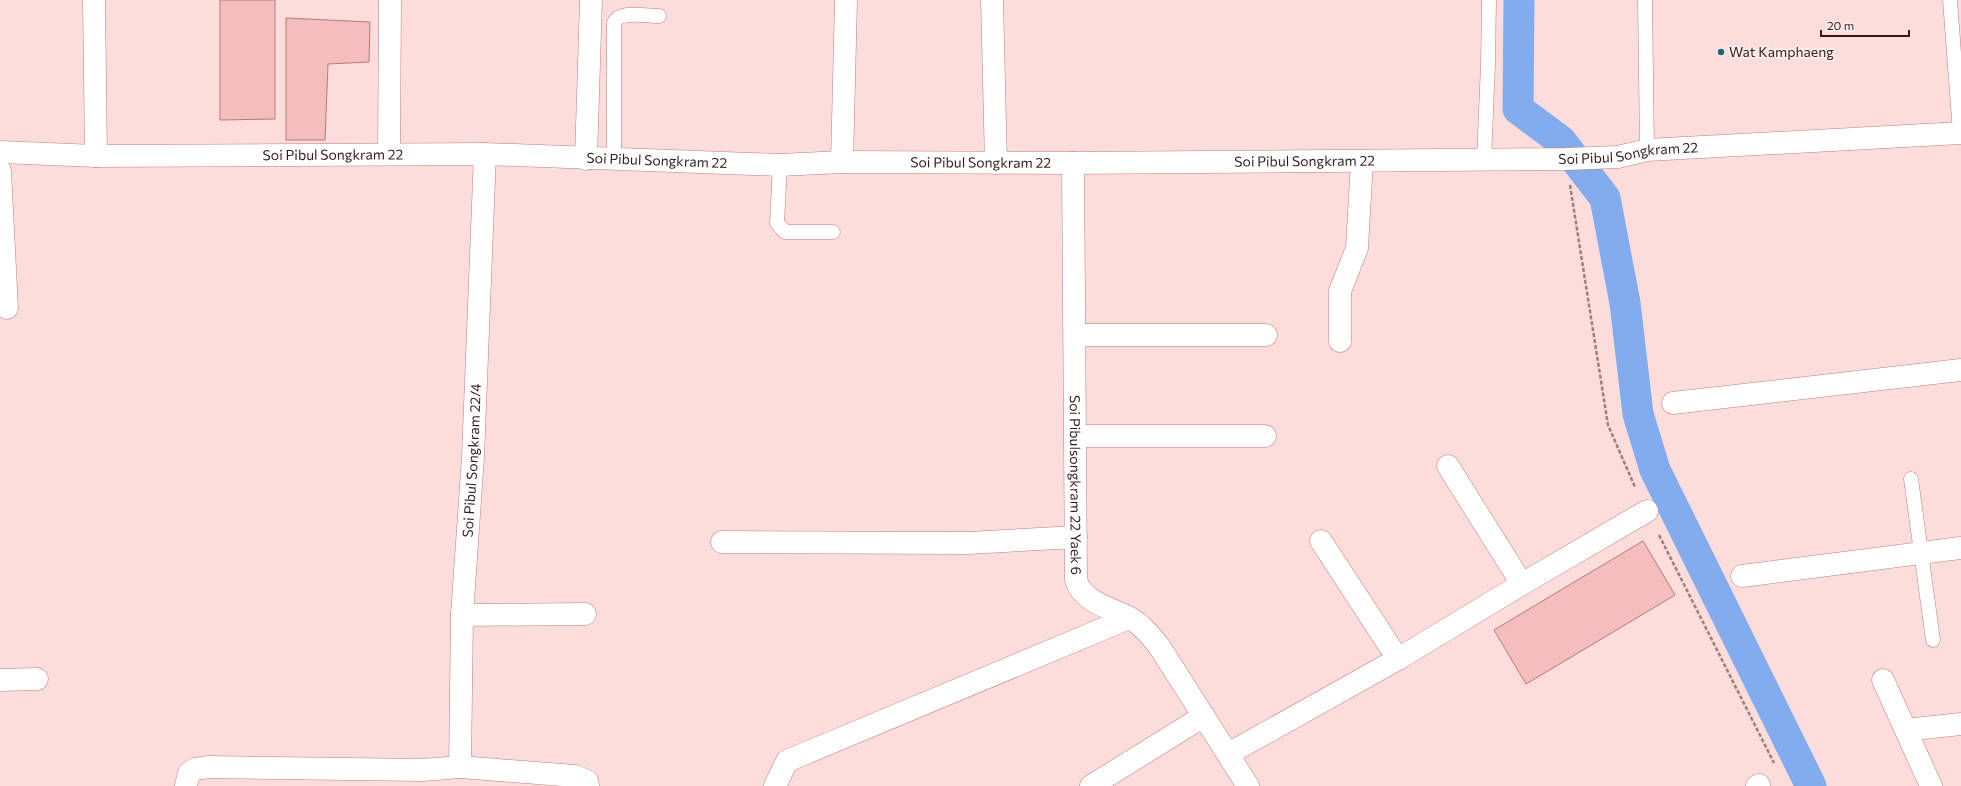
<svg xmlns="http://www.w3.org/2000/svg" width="1961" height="786" font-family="Commissioner,sans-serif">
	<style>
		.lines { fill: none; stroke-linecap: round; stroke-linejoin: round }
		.canal { stroke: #82aced; stroke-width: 31 }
		.building { fill: #f5bebe; stroke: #bb7778 }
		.lane-casing { stroke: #c17c7d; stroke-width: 15 }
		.street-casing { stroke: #c17c7d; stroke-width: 23 }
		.path { stroke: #9c7f7e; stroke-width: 2.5; stroke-dasharray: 4 2; stroke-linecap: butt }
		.lane { stroke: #fff; stroke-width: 14 }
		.street { stroke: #fff; stroke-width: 22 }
		.poi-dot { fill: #1b696c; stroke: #feeeee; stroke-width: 1.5 }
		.labels { text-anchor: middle; stroke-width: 3.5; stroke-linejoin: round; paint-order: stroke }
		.poi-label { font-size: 14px; fill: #361b1b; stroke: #feeeee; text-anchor: start }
		.street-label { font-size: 14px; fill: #361b1b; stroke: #feeeee }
	</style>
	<rect width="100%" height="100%" fill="#fcdddc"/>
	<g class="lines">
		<path class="canal" d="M 1519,0 L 1518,109 L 1561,141 L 1605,198 L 1625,303 L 1638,414 L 1655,470 L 1811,786"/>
	</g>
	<g class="building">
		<path d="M 220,0 L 275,0 L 275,119 L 220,120 Z"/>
		<path d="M 286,18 L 370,22 L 369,62 L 328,64 L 325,140 L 286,140 Z"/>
		<path d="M 1643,541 L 1675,595 L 1526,684 L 1494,630 Z"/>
	</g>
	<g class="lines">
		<defs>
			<g id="lane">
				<path d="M 1645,0 L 1647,150"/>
				<path d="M 1950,0 L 1960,133"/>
				<path d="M 614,160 L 614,23 C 619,10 647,16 659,16"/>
				<path d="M 1484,160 L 1488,64 L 1489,0"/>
				<path d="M 780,165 L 777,223 L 785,232 L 833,232"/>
				<path d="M 1911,479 L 1933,640"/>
			</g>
			<g id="street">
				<path d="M 94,0 L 96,156"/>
				<path d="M 992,0 L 996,163"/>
				<path id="s1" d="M 0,152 L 96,156 L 485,154 L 780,165 L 842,162 L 1073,163 L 1566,159 L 1618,157 L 1647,150 L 1961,133"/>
				<path d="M 389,154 L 390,0"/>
				<path d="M 586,159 L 591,0"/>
				<path d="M 842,162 L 846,0"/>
				<path id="s2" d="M 1073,163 L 1076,580 C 1083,603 1111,608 1130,618 C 1142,625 1150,635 1159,646 L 1248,786"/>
				<path d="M 0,171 L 7,308"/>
				<path d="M 1075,335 L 1266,335"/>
				<path d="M 1340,341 L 1340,291 L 1357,248 L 1362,161"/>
				<path d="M 1673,403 L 1961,370"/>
				<path d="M 1076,436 L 1265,436"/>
				<path d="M 1448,466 L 1522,584"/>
				<path d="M 1321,541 L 1398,659"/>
				<path d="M 722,542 L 968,543 L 1076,537"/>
				<path d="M 1742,576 L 1961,548"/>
				<path d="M 462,615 L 585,614"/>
				<path d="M 0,680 L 37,679"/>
				<path d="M 1883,680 L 1931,786"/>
				<path d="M 1906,730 L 1961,724"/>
				<path d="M 1228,754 L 1398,659 L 1522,584 L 1647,511"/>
				<path id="s3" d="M 460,767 L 462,615 L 473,457 L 485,154"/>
				<path d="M 186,786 L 189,773 L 195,769 L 209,767 L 423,770 L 460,767 L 575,776 L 587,781 L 588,786"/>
				<path d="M 775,786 L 787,761 L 1129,618"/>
				<path d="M 1091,786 L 1204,716"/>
				<path d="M 1757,786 L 1759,785"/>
			</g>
		</defs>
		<use href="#lane" class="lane-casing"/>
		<use href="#street" class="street-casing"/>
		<g class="path">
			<path d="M 1570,185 L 1608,425 L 1635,487"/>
			<path d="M 1659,535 L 1774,763"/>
		</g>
		<use href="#lane" class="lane"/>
		<use href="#street" class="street"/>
	</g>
	<circle class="poi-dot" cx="1721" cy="52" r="4"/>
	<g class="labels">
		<g class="poi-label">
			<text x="1729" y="57">Wat Kamphaeng</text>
		</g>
		<g class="street-label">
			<text dy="5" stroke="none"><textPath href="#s1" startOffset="1629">Soi Pibul Songkram 22</textPath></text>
			<text dy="5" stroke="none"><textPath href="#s1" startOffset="333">Soi Pibul Songkram 22</textPath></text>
			<text dy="5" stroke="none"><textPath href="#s1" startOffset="657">Soi Pibul Songkram 22</textPath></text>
			<text dy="5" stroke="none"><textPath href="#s1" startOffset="1305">Soi Pibul Songkram 22</textPath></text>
			<text dy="5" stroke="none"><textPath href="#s1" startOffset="981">Soi Pibul Songkram 22</textPath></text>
			<text dy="5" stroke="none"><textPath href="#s3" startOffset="307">Soi Pibul Songkram 22/4</textPath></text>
			<text dy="5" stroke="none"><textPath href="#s2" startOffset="322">Soi Pibulsongkram 22 Yaek 6</textPath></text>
		</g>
	</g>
	<path d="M1821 30v6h88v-6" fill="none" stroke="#361b1b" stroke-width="2"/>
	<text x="1827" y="30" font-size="12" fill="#361b1b" stroke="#feeeee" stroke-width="3" paint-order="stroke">20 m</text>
</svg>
